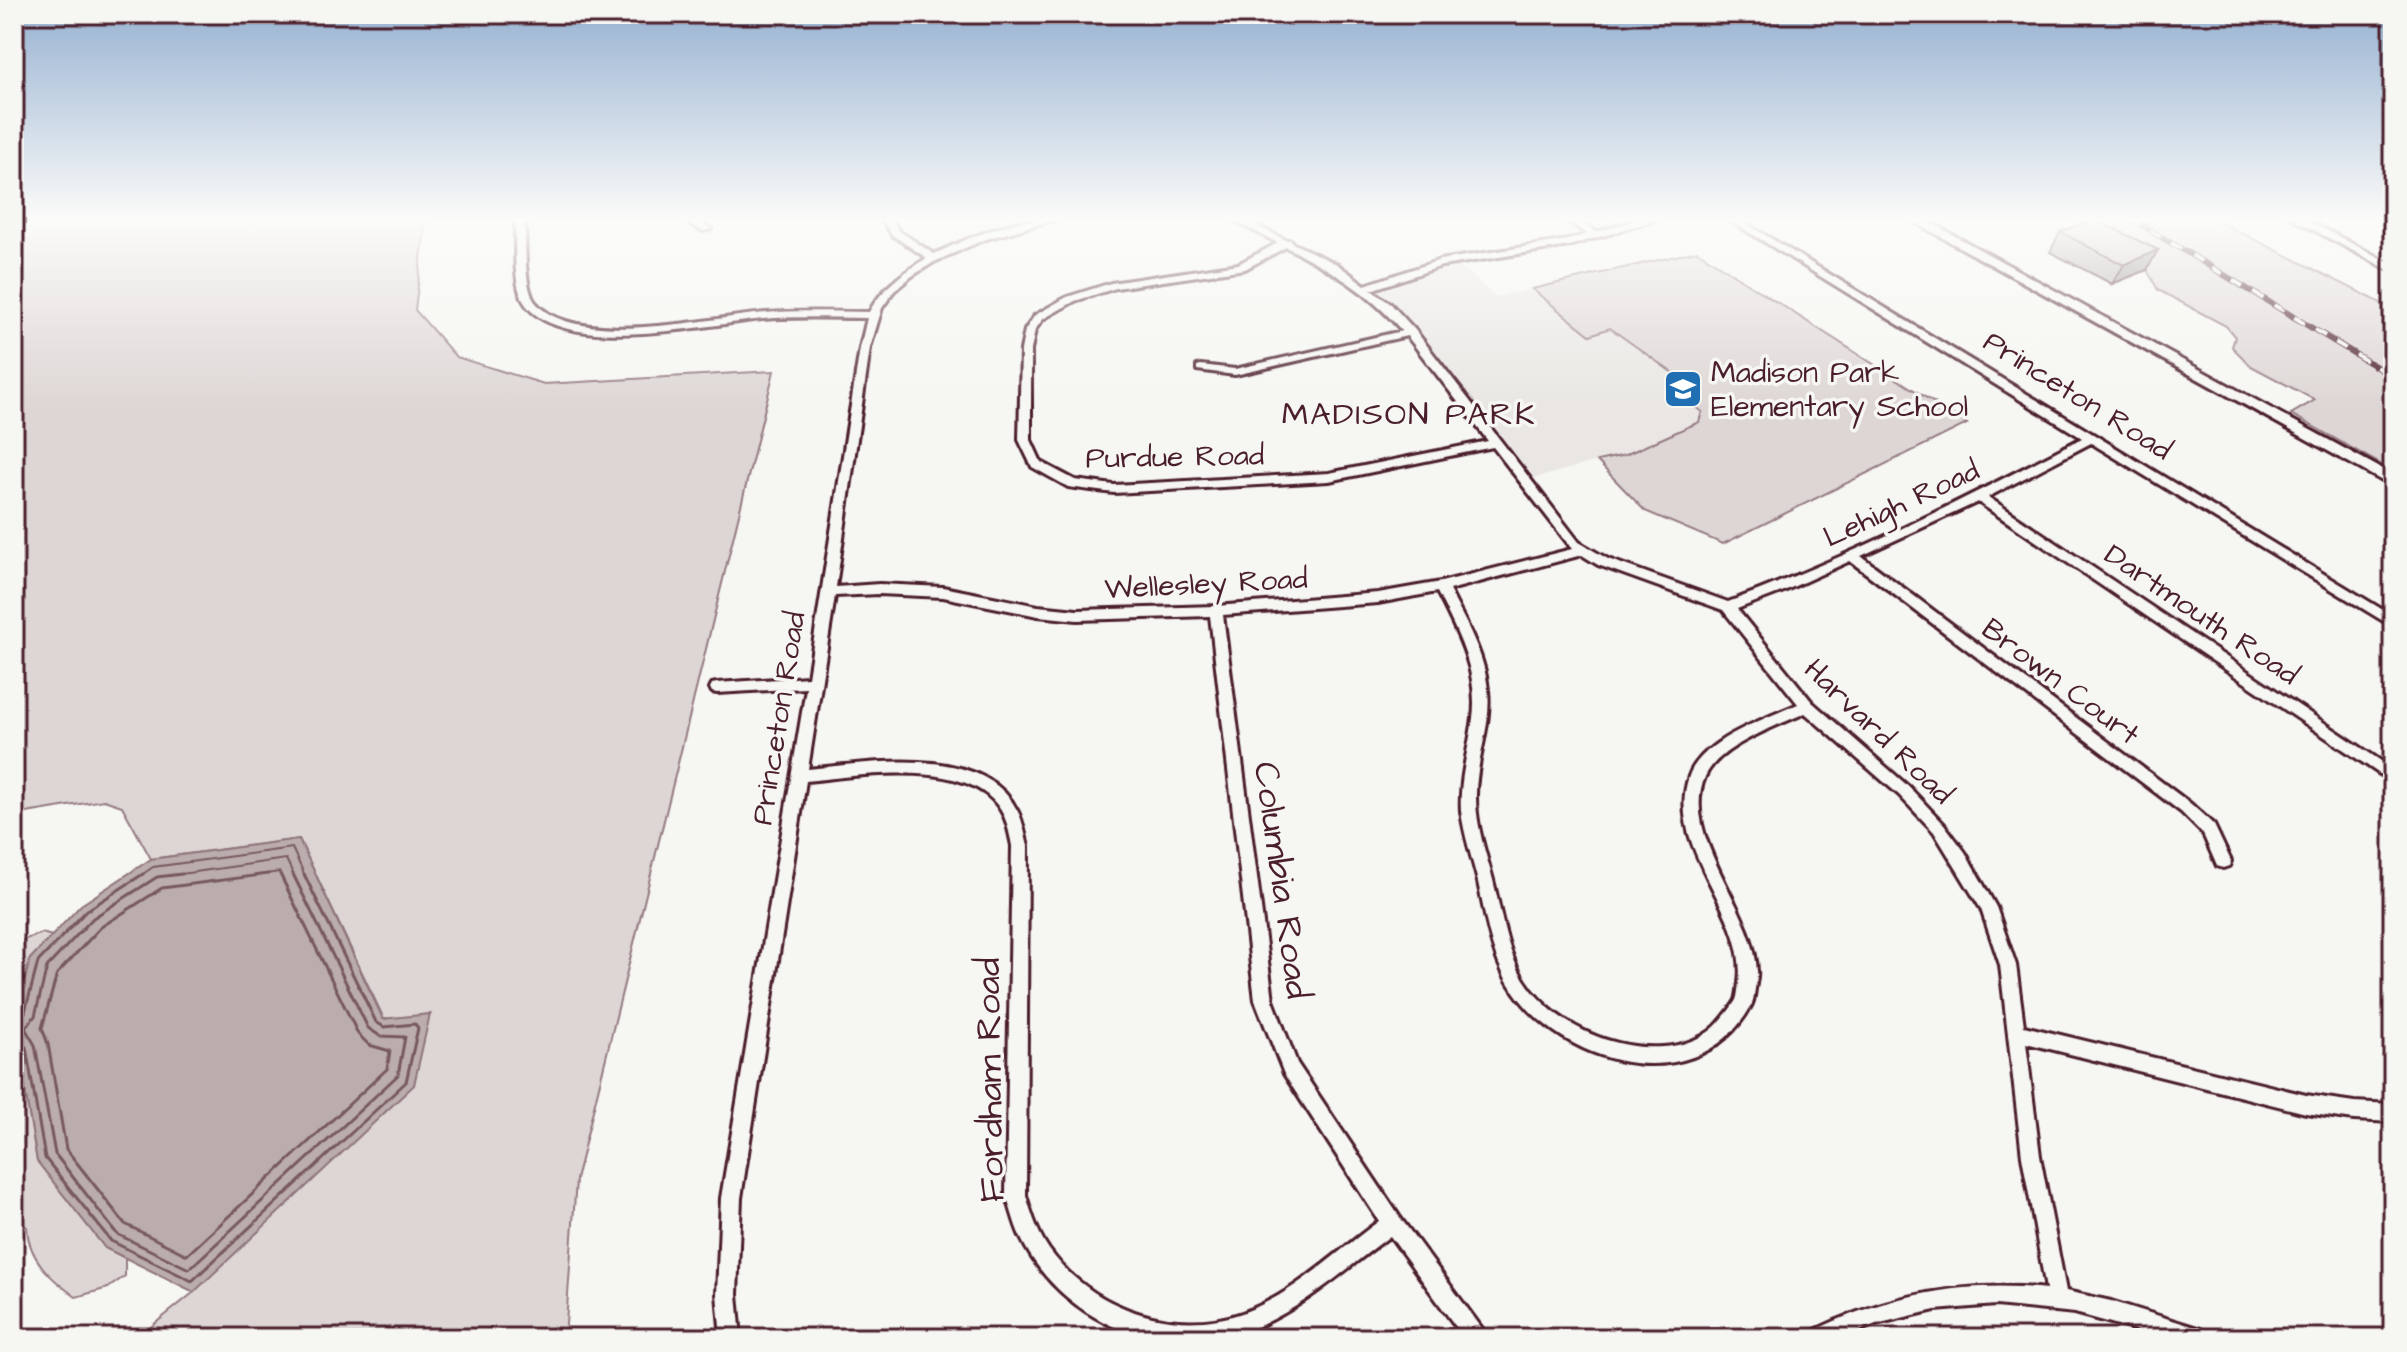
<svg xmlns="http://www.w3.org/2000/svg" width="2407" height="1352" font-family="'Architects Daughter',sans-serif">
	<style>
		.built { fill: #e9e6e3 }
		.green { fill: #ddd6d5; stroke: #947a80; stroke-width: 2 }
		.water { fill: #bbadae; stroke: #8e747a; stroke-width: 2 }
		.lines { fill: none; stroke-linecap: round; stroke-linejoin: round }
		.shore-far1 { stroke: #77585f; stroke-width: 2 }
		.shore { stroke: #77585f; stroke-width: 3 }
		.minor-casing { stroke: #4a1f2b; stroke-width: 6 }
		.tertiary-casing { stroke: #4a1f2b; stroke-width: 6 }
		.minor { fill: #f6f6f2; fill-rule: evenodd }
		.tertiary { fill: #f6f6f2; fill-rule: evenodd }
		.rail-casing { stroke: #4a1f2b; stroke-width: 6 }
		.rail { stroke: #f6f6f2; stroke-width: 4; stroke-dasharray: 12; stroke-linecap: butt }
		.wall { fill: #afa6a5; stroke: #4a1f2b; stroke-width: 2 }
		.shaded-wall { fill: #8f8786; stroke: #4a1f2b; stroke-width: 2 }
		.building { fill: #ccc1c0; stroke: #4a1f2b; stroke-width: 2 }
		.labels { text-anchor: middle; stroke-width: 7; stroke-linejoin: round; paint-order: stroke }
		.poi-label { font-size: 30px; fill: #4a1f2b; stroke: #f6f6f2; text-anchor: start }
		.street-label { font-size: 30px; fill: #4a1f2b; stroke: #f6f6f2 }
		.neighbourhood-label { font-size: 32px; letter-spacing: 2px; fill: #4a1f2b; stroke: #f6f6f2 }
		.near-street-label { font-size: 36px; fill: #4a1f2b; stroke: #f6f6f2 }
	</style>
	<rect width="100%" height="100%" fill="#f6f6f2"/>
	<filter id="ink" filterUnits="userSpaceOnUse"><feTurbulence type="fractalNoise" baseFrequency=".0125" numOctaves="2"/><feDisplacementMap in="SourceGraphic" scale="16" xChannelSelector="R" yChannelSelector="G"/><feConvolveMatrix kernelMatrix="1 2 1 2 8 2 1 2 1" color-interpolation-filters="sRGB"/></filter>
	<g filter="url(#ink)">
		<path class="built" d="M 1697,251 L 1967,424 L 1723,544 L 1645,511 L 1597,461 L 1524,481 L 1428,354 L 1366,288 L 1454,260 L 1496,297 Z"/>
		<g class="green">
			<path d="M 14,218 L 426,218 L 415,310 L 456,357 L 544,384 L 774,371 L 576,1180 L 565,1338 L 137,1338 L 194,1292 L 430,1015 L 384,1019 L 299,839 L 151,859 L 122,806 L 104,800 L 14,815 Z"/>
			<path d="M 2078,218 L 2212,218 L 2393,309 L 2393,471 L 2291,414 L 2315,400 L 2251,366 L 2232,347 L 2235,337 L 2226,326 L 2158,290 L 2147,270 L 2100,230 Z"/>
			<path d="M 1697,251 L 1967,424 L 1723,544 L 1645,511 L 1597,461 L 1625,455 L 1699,422 L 1702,412 L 1674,391 L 1691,386 L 1610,328 L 1590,335 L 1532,289 Z"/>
			<path d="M 42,933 L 52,936 L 30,959 L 14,1025 L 14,949 L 20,941 Z"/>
			<path d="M 22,1072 L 37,1161 L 105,1248 L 125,1258 L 125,1276 L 108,1288 L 76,1297 C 51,1279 28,1259 27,1227 L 14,1219 L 14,1076 Z"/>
		</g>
		<path class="water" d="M 299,839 L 383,1019 L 430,1014 L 414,1085 L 194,1292 L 105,1248 L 37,1161 L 14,1025 L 30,959 L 81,905 L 151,859 Z"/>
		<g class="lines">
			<g class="shore-far1">
				<path d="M 140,876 L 153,867 L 292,848 L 305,876"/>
				<path d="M 167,876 L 286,859 L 294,876"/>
				<path d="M 253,876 L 279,872 L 281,876"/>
			</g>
			<g class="shore">
				<path d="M 182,874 L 157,877 L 93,918 L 47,967 L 35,1016 L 25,1028 L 35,1045 L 55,1154 L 117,1234 L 189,1269 L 398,1075 L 405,1037 L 380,1036 L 368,1028 L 293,874"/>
				<path d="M 268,874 L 162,888 L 101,927 L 57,974 L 42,1028 L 48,1044 L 66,1149 L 125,1224 L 187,1255 L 387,1069 L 390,1051 L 369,1045 L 358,1034 L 280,874"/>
				<path d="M 14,1018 L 25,1012 L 38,962 L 86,911 L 143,874"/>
				<path d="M 14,1039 L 26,1047 L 45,1158 L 111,1241 L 192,1281 L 406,1082 L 418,1028 L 415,1024 L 384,1027 L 376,1022 L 304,874"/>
			</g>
			<defs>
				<g id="minor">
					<path d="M 515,218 L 525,218 C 526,238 523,286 535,302 C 574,350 711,317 766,313 C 800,310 835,312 869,312 C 883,287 904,272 927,258 L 892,235 L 881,218 L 891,218 L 899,231 L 934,254 C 970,237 1014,218 1055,218 L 1053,220 L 983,240 L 934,262 L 912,276 L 894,291 L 882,308 L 870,348 L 836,587 L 879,584 L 943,587 L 1038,606 L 1077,610 L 1216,606 L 1378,593 L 1441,582 L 1572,549 L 1493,447 L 1329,481 L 1114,493 L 1068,487 L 1032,467 L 1019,440 L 1021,350 L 1025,330 L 1035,315 L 1067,297 L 1111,283 L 1238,264 L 1278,243 L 1229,218 L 1241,218 L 1286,240 L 1291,240 L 1292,243 L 1337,264 L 1365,285 L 1440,260 L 1568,240 L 1587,234 L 1564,218 L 1575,218 L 1596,232 L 1644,218 L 1658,218 L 1656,220 L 1569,246 L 1442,266 L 1371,290 L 1391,304 L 1415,330 L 1579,542 L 1608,559 L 1728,602 C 1850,557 1967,498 2082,438 L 1726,218 L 1737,218 L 2393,616 L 2393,627 L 2091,443 L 1988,497 L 2393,769 L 2393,783 L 1978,502 L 1861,556 L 2191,804 L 2214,825 L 2231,861 L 2229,866 L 2223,868 L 2217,866 L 2203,834 L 2181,812 L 1850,561 L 1784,591 L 1737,609 L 1812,702 L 1909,787 L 1944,824 L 1965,852 L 1996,907 L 2016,965 L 2024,1026 L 2306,1095 L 2354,1102 L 2393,1104 L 2393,1122 L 2354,1120 L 2306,1113 L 2026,1043 L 2040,1156 L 2066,1291 L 2111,1301 L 2198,1328 L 2205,1331 L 2208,1338 L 2165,1338 L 2075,1313 L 1996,1305 L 1935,1310 L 1876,1324 L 1842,1338 L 1810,1338 L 1813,1331 C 1887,1295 1963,1280 2046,1289 L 2022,1156 L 2000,965 L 1981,909 L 1934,832 L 1899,795 L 1805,713 C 1777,726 1718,746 1705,777 C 1679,836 1755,910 1757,971 C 1758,976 1756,983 1755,989 C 1754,995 1754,1001 1751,1006 C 1693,1111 1537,1059 1499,964 C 1488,937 1484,909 1478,882 C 1472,858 1464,835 1461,811 C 1459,779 1469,749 1473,718 C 1479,672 1457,631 1437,592 L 1378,603 L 1223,615 L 1273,1000 L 1297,1063 L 1399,1216 L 1484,1331 L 1487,1338 L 1464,1338 L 1390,1236 C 1343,1271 1298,1313 1242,1333 C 1224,1339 1205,1338 1187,1338 C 1177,1338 1166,1339 1156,1338 C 1098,1331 1044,1288 1020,1236 C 1014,1223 1011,1208 1006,1195 L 1012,846 C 1010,836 1008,825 1004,816 C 976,755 859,776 806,781 L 741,1198 L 737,1294 L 741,1338 L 721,1338 L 717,1294 L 721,1198 L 806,688 L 717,693 L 712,692 L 710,688 L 712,684 L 717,683 L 808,677 L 860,348 L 867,318 C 832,318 798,316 763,319 C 708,324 559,358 524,302 C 512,283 516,240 515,218 ZM 1286,247 C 1330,269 1370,293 1402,331 L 1235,369 L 1201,365 L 1197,366 L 1197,370 L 1235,375 L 1407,336 L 1488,441 L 1329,473 L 1114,485 L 1075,480 L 1041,462 L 1031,440 L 1031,350 L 1035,330 L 1043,319 L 1075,301 L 1116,288 L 1245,269 ZM 1582,555 L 1598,565 L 1723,610 L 1798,704 C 1765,719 1702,739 1689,776 C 1664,849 1749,912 1739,983 C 1738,988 1738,995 1736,1000 C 1732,1007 1726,1014 1721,1020 C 1708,1037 1684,1046 1663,1047 C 1605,1051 1538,1017 1515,962 C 1504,936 1500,907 1493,880 C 1486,853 1476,826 1476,798 C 1475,761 1492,727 1488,690 C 1485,654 1465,621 1449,590 ZM 879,594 L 943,597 L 1038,616 L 1077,620 L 1210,616 L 1255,1000 L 1284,1074 L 1379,1221 C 1336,1252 1293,1295 1242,1313 C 1175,1336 1097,1310 1054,1256 C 1039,1238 1032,1216 1026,1195 L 1028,846 C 1025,835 1023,820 1017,810 C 983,743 868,763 808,769 L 835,596 Z"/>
					<path d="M 679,218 L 691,218 L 711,229 L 703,231 Z"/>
					<path d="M 2291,218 L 2303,218 L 2393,265 L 2393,272 Z"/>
				</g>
				<path id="tertiary" d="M 1907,218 L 1922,218 L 2393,475 L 2393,487 Z"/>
			</defs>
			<use href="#minor" class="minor-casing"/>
			<use href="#tertiary" class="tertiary-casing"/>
			<use href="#minor" class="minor"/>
			<use href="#tertiary" class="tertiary"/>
			<defs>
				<path id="rail" d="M 2130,218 L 2393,377"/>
			</defs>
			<use href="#rail" class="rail-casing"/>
			<use href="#rail" class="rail"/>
		</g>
		<path class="wall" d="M 2060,232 L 2147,270 L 2112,284 L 2050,252 Z"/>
		<path class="shaded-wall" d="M 2158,250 L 2147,270 L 2112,284 L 2124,265 Z"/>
		<path class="building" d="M 2094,219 L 2158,250 L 2124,265 L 2060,232 Z"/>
	</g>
	<linearGradient id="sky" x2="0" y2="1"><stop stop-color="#96b1d1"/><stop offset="0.54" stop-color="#fbfbf9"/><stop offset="1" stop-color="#fbfbf9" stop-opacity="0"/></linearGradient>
	<rect width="2407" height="407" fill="url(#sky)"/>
	<defs>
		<symbol id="school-square" viewBox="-11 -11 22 22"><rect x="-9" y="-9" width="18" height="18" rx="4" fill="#1f6fb2" stroke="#f6f6f2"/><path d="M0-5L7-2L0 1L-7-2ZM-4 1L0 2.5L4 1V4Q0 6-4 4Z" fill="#fff"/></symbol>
	</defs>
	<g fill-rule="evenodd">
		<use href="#school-square" x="1661" y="367" width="44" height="44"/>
	</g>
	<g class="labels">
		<g class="poi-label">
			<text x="1711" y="382">Madison Park<tspan x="1711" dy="34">Elementary School</tspan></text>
		</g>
		<g class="street-label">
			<text transform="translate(2078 395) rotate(32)" y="10">Princeton Road</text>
			<text transform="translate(1175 456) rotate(-1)" y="10">Purdue Road</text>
			<text transform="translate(1901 503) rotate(-25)" y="10">Lehigh Road</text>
			<text transform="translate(1206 583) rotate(-3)" y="10">Wellesley Road</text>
			<text transform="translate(2202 614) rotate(34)" y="10">Dartmouth Road</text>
			<text transform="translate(2061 681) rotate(37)" y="10">Brown Court</text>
			<text transform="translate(778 718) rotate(-81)" y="10">Princeton Road</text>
			<text transform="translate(1879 731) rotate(44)" y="10">Harvard Road</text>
		</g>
		<g class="neighbourhood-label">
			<text x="1409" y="424">MADISON PARK</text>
		</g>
		<g class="near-street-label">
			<text transform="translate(1284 880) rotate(82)" y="13">Columbia Road</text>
			<text transform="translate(988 1080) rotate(-91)" y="13">Fordham Road</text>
		</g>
	</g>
	<rect width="2407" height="1352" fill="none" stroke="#f6f6f2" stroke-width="48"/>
	<rect x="24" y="24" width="2359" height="1304" fill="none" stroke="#4a1f2b" stroke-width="3" filter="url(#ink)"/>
</svg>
